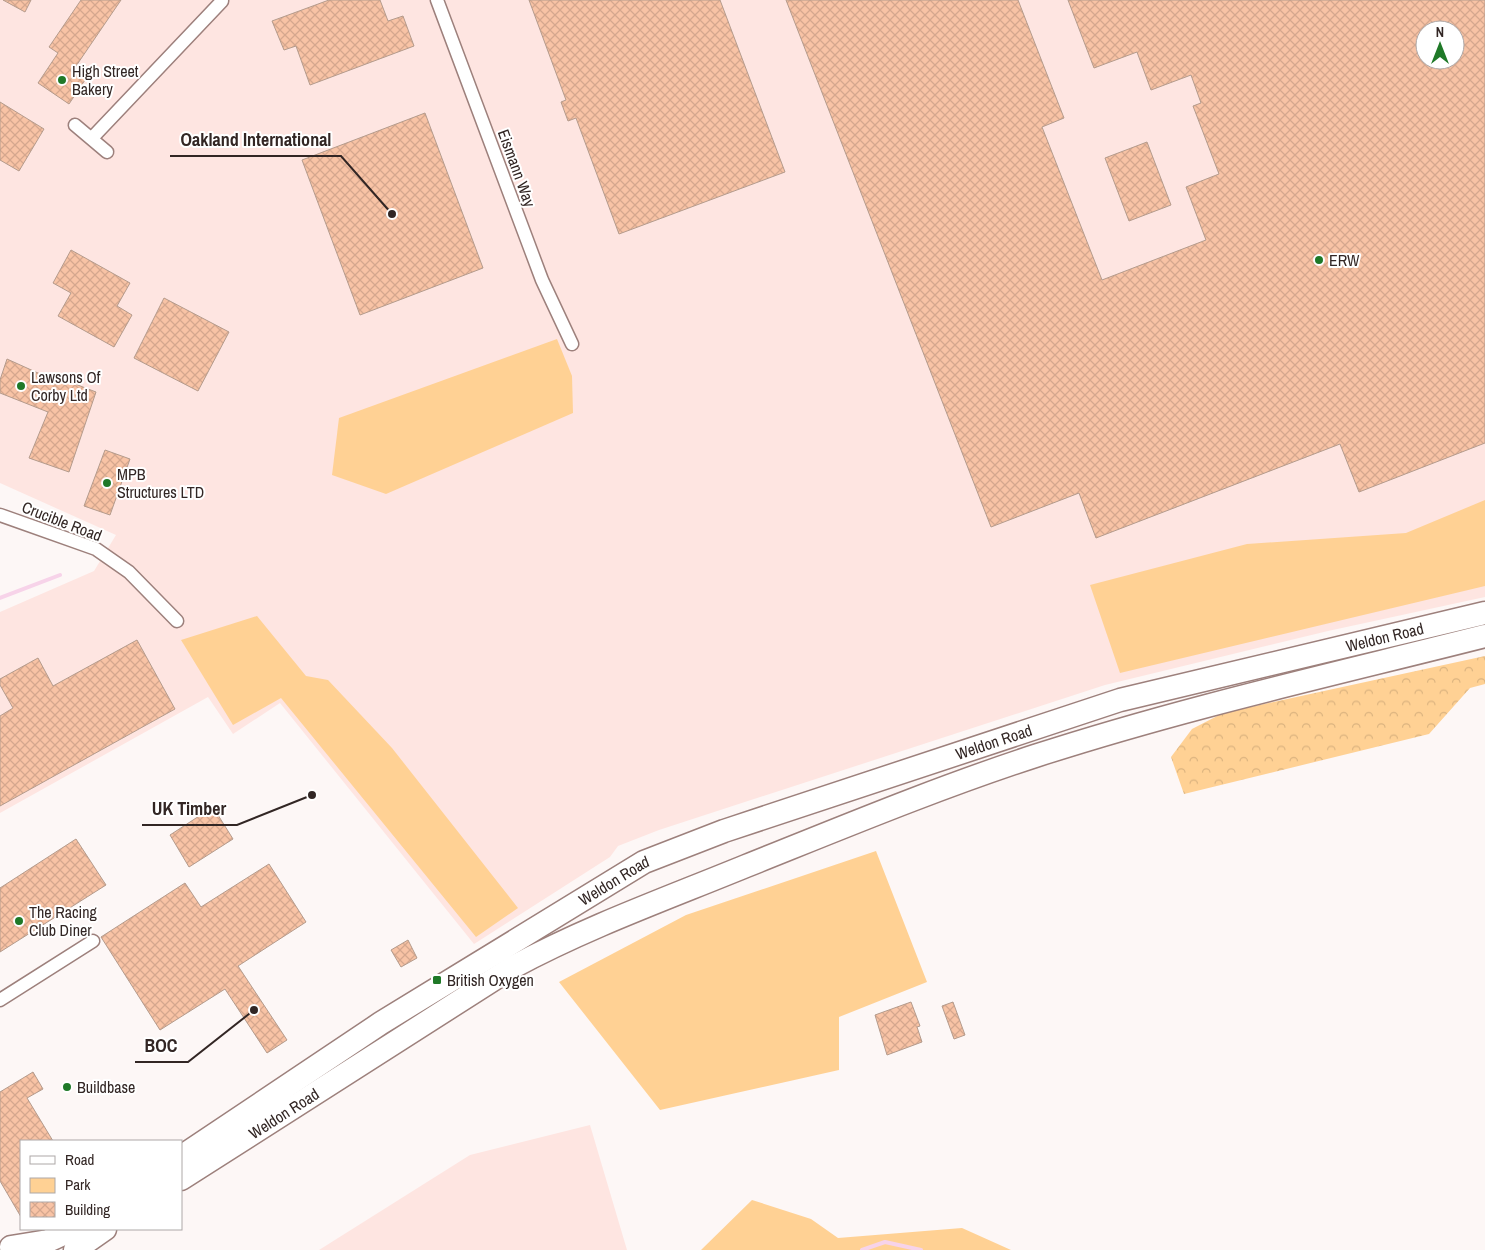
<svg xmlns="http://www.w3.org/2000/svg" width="1485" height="1250" font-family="'Archivo Narrow',sans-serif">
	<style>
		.built { fill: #fee5e1; fill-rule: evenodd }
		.green { fill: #ffd194 }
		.forest { fill: url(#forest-crowns) }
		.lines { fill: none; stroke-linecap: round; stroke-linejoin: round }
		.stream { stroke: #f7d3e9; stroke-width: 4 }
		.building { fill: url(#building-cross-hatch); stroke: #b49b8c; fill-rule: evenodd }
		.street-casing { stroke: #9d807c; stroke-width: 15 }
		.highway-casing { stroke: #9d807c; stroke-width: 25 }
		.street { stroke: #fff; stroke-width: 12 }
		.highway { stroke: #fff; stroke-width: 22 }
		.poi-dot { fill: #1f7928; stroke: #fff; stroke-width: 2 }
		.labels { text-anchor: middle; stroke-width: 4; stroke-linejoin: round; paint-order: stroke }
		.poi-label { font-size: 16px; fill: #322624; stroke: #fff; text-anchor: start }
		.street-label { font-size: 16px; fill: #322624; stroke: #fff }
		.leader { fill: none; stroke: #322624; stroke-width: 2 }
		.callout-dot { fill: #322624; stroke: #fff; stroke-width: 2 }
		.callout-label { font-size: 18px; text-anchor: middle; font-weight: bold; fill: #322624; stroke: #fff; stroke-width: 4; stroke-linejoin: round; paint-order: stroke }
	</style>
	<defs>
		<pattern id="forest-crowns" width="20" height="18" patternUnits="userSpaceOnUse" patternTransform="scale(1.25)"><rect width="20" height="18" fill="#ffd194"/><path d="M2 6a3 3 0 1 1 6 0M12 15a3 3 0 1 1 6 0" fill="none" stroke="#dbb37f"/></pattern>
		<pattern id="building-cross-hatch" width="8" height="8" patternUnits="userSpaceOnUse" patternTransform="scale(1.25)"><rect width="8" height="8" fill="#f8c3a5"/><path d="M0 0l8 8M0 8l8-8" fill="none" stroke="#d5a78e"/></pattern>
	</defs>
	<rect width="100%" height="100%" fill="#fdf7f6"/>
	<g class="built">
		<path d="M 0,0 L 1485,0 L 1485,597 L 1328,631 L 1105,685 L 659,830 L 618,846 L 610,857 L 474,944 L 280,703 L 233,734 L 208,697 L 0,813 L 0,612 L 94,571 L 116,535 L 0,483 ZM 1425,30 L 1455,30 L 1455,60 L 1425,60 Z"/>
		<path d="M 590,1125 L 627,1250 L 319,1250 L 470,1155 Z"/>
	</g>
	<g class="green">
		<path d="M 557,339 L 572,376 L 573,413 L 386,494 L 332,475 L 339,418 Z"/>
		<path d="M 1485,500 L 1485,586 L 1120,673 L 1090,585 L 1247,544 L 1406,533 Z"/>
		<path d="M 257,616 L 306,676 L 328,680 L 392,748 L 518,908 L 476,937 L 281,698 L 233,725 L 181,640 Z"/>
		<path d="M 876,851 L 927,982 L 839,1017 L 839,1070 L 660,1110 L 559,982 L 686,915 Z"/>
		<path d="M 752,1200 L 811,1219 L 838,1238 L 962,1228 L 1011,1250 L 701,1250 Z"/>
	</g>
	<path class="forest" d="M 1485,656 L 1485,684 L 1470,688 L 1429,734 L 1184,794 L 1171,757 L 1192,729 L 1223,713 Z"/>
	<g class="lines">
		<g class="stream">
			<path d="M 0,598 L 60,575"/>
			<path d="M 862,1250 L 885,1242 L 921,1250"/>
		</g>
	</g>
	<g class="building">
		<path d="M 3,0 L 31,0 L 25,12 Z"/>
		<path d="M 81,0 L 121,0 L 74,69 L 87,77 L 69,104 L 38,83 L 58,53 L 49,47 Z"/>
		<path d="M 329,0 L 380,0 L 388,21 L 403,16 L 414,46 L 310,85 L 296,46 L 284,50 L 272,21 Z"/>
		<path d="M 529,0 L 720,0 L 785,172 L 619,234 L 576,118 L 568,121 L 561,102 L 566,100 Z"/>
		<path d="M 786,0 L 1018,0 L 1064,118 L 1042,127 L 1102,280 L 1206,240 L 1186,187 L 1219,174 L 1193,106 L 1201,103 L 1191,75 L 1151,90 L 1137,52 L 1094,68 L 1068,0 L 1485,0 L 1485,443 L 1359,492 L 1340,444 L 1096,538 L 1079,493 L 991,527 ZM 1425,30 L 1455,30 L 1455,60 L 1425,60 Z"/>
		<path d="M 0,102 L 44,129 L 19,171 L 0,160 Z"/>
		<path d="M 425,113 L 483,268 L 360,315 L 302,160 Z"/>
		<path d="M 1147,142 L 1171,205 L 1129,221 L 1105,158 Z"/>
		<path d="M 71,250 L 130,283 L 117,306 L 132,315 L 114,347 L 58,316 L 71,293 L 53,283 Z"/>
		<path d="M 164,298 L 229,332 L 198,391 L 134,358 Z"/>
		<path d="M 7,359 L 60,383 L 62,379 L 96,392 L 69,472 L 29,458 L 48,412 L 0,393 L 0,380 Z"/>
		<path d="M 105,450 L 130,459 L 110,515 L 84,506 Z"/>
		<path d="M 137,640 L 175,709 L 0,806 L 0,716 L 13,708 L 0,685 L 0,679 L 38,658 L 53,686 Z"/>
		<path d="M 213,807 L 233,839 L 189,867 L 170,835 Z"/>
		<path d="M 76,839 L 106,885 L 0,952 L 0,888 Z"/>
		<path d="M 269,864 L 306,922 L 238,966 L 287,1040 L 267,1053 L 225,989 L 160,1030 L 101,937 L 185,883 L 201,907 Z"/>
		<path d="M 408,940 L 417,958 L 401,967 L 391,950 Z"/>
		<path d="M 911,1002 L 920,1026 L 917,1027 L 922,1042 L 887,1055 L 875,1015 Z"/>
		<path d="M 953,1002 L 965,1035 L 954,1039 L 942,1006 Z"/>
		<path d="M 33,1072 L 43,1089 L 27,1098 L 53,1141 L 21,1141 L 21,1217 L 0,1181 L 0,1092 Z"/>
	</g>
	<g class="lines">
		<defs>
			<g id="street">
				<path d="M 437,0 L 542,280 L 572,344"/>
				<path d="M 75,125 L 107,152"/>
				<path d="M 92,138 L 222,1"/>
				<path d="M 0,515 L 96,549 L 129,572 L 177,621"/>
				<path d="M 0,1000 L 93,941"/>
			</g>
			<g id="highway">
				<path id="s1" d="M 181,1157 L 381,1023 L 644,862 L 724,831 L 1120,700 L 1485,613"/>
				<path id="s2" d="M 181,1179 L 513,967 C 587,927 668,898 746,866 C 841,828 937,788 1035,756 C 1183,708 1335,674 1485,636"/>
				<path d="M 11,1247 L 48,1241 L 74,1229"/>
				<path d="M 75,1250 L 105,1229"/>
			</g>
		</defs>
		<use href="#street" class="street-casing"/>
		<use href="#highway" class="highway-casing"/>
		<use href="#street" class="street"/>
		<use href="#highway" class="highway"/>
	</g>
	<g class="poi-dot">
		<circle cx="62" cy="80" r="5"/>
		<circle cx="1319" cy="260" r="5"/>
		<circle cx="21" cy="386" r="5"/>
		<circle cx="107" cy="483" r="5"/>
		<circle cx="19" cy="921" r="5"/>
		<rect x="432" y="975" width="10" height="10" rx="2.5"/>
		<circle cx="67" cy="1087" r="5"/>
	</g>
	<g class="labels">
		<g class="poi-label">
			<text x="72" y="77">High Street<tspan x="72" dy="18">Bakery</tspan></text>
			<text x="1329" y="266">ERW</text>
			<text x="31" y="383">Lawsons Of<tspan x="31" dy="18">Corby Ltd</tspan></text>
			<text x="117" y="480">MPB<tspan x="117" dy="18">Structures LTD</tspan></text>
			<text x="29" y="918">The Racing<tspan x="29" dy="18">Club Diner</tspan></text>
			<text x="447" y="986">British Oxygen</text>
			<text x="77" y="1093">Buildbase</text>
		</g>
		<g class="street-label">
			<text transform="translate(517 168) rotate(70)" y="6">Eismann Way</text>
			<text transform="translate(62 521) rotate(21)" y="6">Crucible Road</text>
			<text dy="6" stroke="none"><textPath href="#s1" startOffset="1324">Weldon Road</textPath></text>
			<text dy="6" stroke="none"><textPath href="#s1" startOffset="919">Weldon Road</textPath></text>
			<text dy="6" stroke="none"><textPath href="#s1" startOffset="514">Weldon Road</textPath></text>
			<text dy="6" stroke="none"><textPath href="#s2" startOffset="122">Weldon Road</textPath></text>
		</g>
	</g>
	<path class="leader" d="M392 214L341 156H170M312 795L237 825H142M254 1010L188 1062H135"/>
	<g class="callout-dot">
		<circle cx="392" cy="214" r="5"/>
		<circle cx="312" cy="795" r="5"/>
		<circle cx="254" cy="1010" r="5"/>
	</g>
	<g class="callout-label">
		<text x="256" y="146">Oakland International</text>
		<text x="189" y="815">UK Timber</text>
		<text x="161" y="1052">BOC</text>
	</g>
	<rect x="20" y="1140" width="162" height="90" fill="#ffffff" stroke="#ada8a7"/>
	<rect x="30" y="1156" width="25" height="8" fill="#ffffff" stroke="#ada8a7"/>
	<text x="65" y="1165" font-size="15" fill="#322624">Road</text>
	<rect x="30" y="1178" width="25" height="15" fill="#ffd194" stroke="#ada8a7"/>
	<text x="65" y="1190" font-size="15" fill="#322624">Park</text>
	<rect x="30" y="1202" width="25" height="15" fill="url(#building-cross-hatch)" stroke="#ada8a7"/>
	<text x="65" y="1215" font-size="15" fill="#322624">Building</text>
	<g transform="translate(1440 45)"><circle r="24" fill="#ffffff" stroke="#ada8a7"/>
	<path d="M0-4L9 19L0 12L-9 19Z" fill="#1f7928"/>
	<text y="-8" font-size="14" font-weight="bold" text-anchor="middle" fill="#322624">N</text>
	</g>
</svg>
